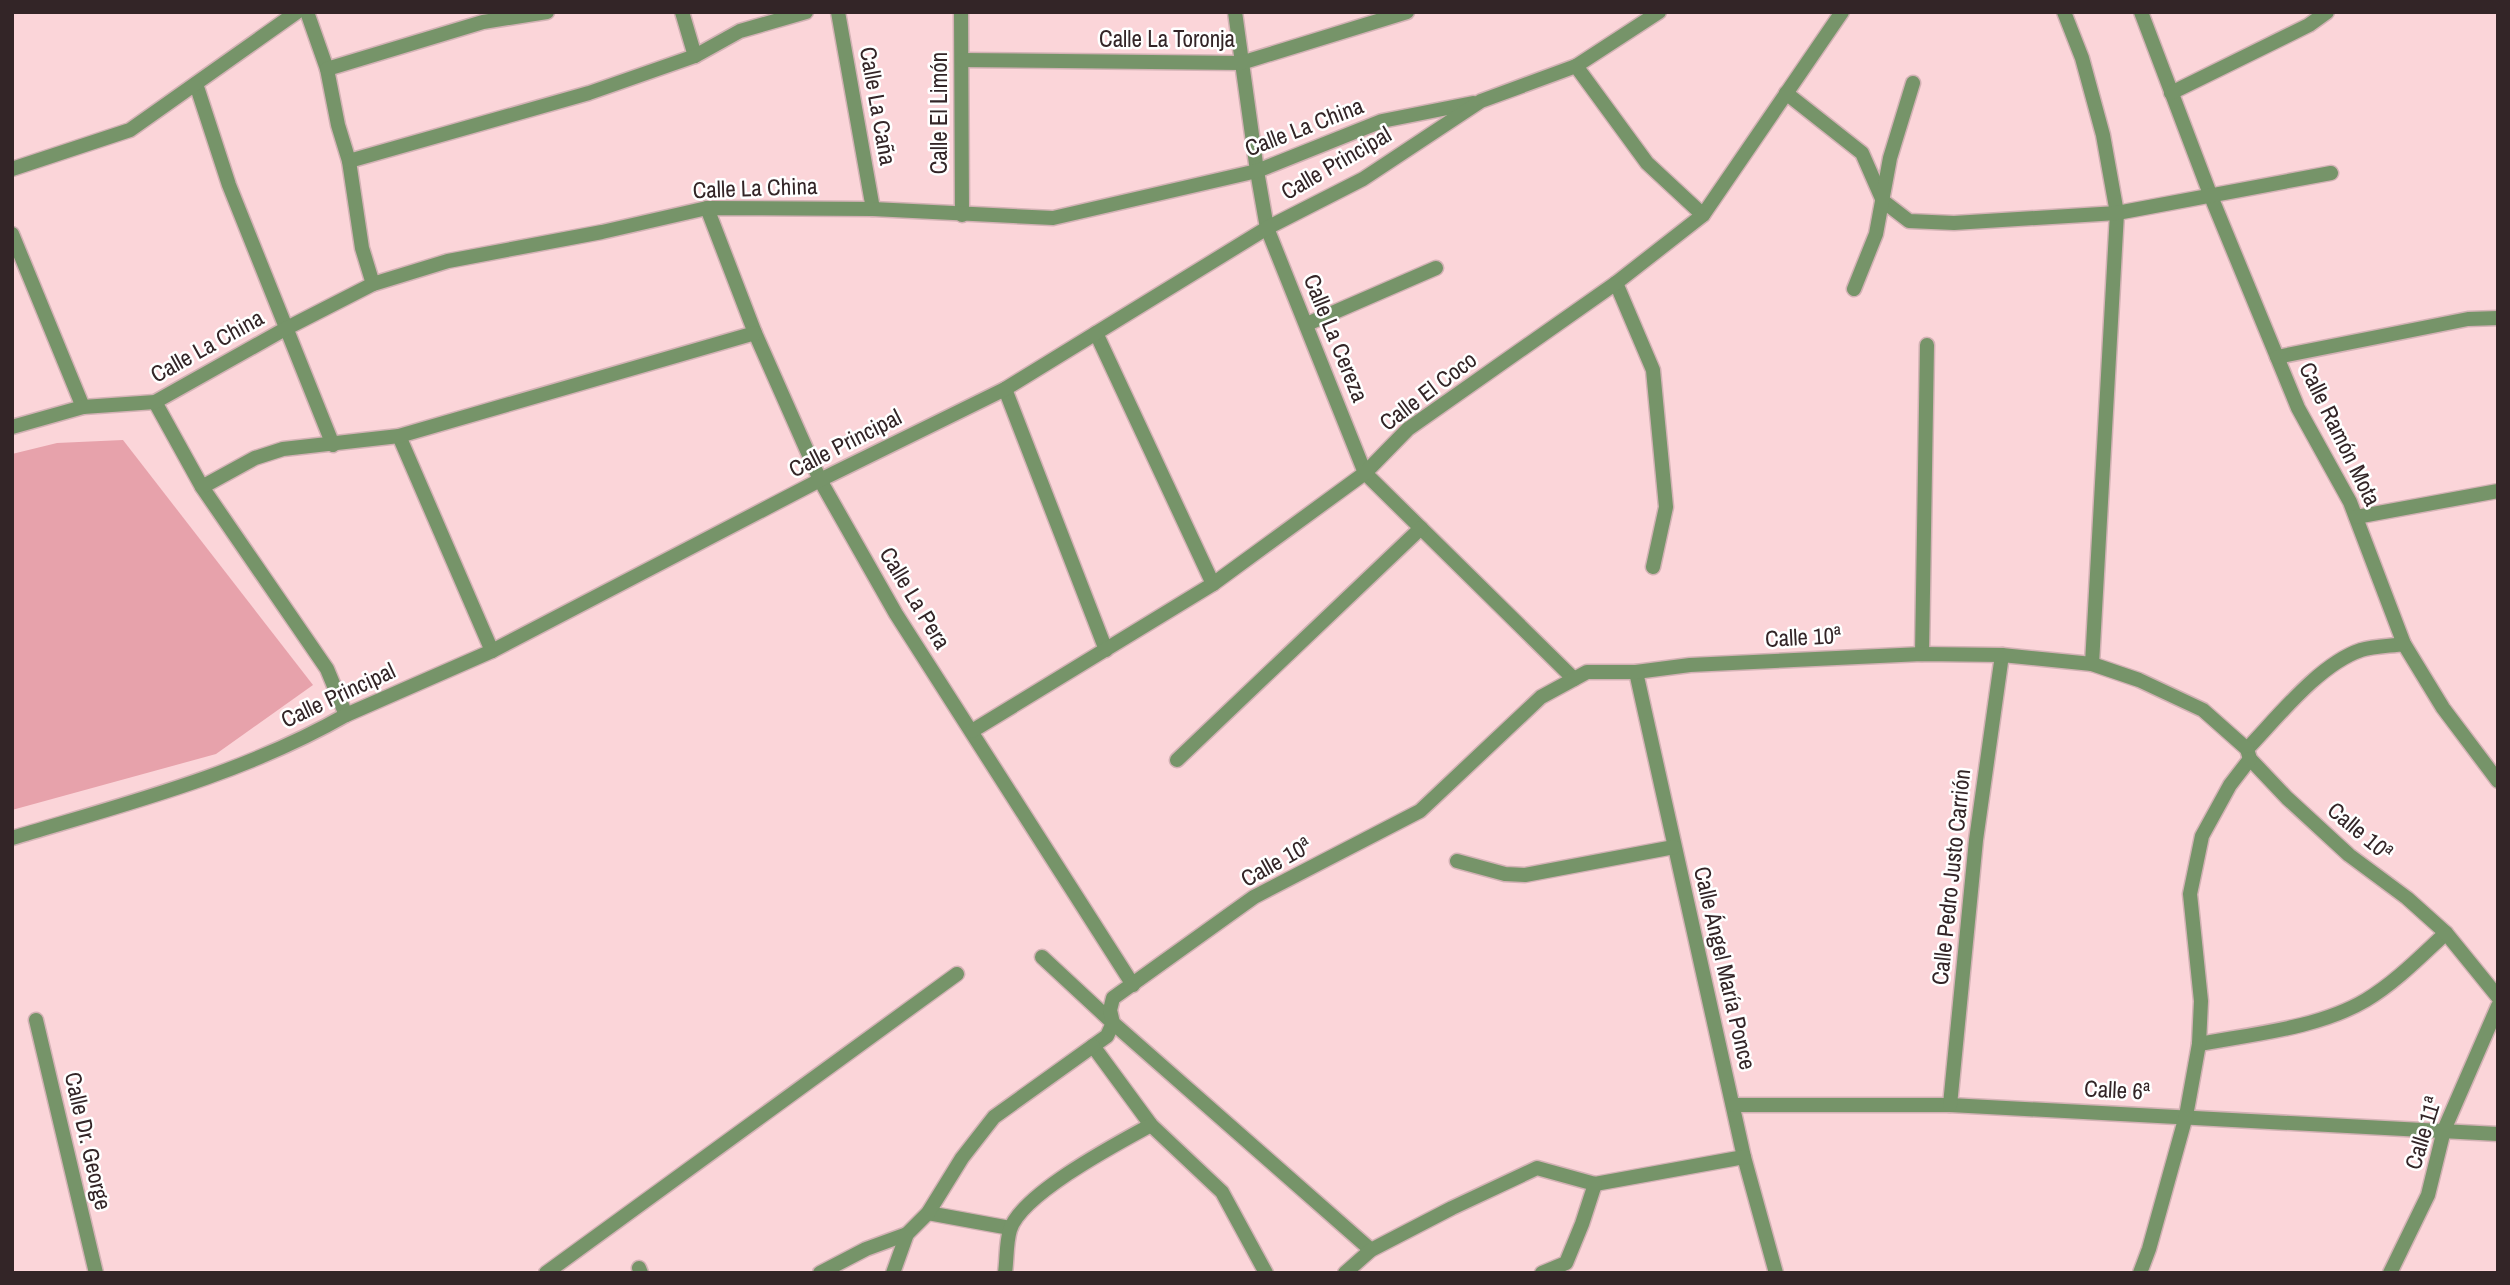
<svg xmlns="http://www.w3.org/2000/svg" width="2510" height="1285" font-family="'Archivo Narrow',sans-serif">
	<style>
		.green { fill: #e7a2ab }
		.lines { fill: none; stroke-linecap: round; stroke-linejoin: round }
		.street-casing { stroke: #d3b2b5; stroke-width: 17 }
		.street { stroke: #769469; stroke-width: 14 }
		.labels { text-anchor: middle; stroke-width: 5; stroke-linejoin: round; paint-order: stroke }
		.street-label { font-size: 23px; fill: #332527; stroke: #fff }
	</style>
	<rect width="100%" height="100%" fill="#fbd5d9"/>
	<path class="green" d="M 123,440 L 313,685 L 216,754 L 12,810 L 12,454 L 57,443 Z"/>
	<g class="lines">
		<defs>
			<g id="street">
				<path d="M 307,12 L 327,69 L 338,125 L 349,161 L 362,248 L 373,284"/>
				<path d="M 682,12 L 695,56"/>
				<path d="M 838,12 L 873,209"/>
				<path d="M 961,12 L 962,215"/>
				<path d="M 1235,12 L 1257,171 L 1267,228 L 1365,473 L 1574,679"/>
				<path d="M 2064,12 L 2082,58 L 2103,135 L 2117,213 L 2092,664"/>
				<path d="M 2141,12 L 2210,194 L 2298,408 L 2350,502 L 2404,644 L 2443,708 L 2498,781"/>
				<path d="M 962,60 L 1241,63 L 1407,12"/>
				<path d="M 1576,66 L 1647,163 L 1703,215"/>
				<path d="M 327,69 L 483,22 L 547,12"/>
				<path d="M 196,84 L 229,185 L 333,445"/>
				<path d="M 1786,93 L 1862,153 L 1883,201 L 1909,221 L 1954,223 L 2117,213 L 2331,173"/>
				<path d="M 2171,93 L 2309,25 L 2327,12"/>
				<path d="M 349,161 L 589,93 L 695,56 L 740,31 L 806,12"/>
				<path d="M 12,169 L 130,130 L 297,12"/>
				<path d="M 707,208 L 755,333 L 820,480 L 896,614 L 1133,985"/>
				<path d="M 12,234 L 83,407"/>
				<path d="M 1616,283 L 1653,370 L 1666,507 L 1653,567"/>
				<path d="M 1854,289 L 1876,234 L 1890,158 L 1913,83"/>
				<path d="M 1307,324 L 1436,268"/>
				<path d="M 1096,333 L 1213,584"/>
				<path d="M 2277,357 L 2468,319 L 2498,318"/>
				<path d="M 1005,389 L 1106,650"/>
				<path d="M 155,402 L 202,487 L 327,669 L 346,715"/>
				<path d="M 12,427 L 83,407 L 155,402 L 285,329 L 373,284 L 448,261 L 602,232 L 707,208 L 873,209 L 1053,218 L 1257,171 L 1382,121 L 1473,103"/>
				<path d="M 399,436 L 492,651"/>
				<path d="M 202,487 L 255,458 L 283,449 L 399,436 L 755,333"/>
				<path d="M 2356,517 L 2498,491"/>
				<path d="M 1922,654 L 1927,345"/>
				<path d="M 1636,672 L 1744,1157 L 1776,1273"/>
				<path d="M 972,731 L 1213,584 L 1365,473 L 1408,429 L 1616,283 L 1703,215 L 1842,12"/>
				<path d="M 2247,749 C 2277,718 2319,664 2361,650 C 2374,646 2391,646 2404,644"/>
				<path d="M 1177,760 L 1421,528"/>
				<path d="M 12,838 C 125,804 243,774 346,715 L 492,651 L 820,480 L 1005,389 L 1267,228 L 1363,179 L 1481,101 L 1576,66 L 1659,12"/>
				<path d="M 1457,861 L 1505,874 L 1525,875 L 1674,847"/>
				<path d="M 1042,957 L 1113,1023 L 1107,1036 L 1093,1046 L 1151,1125 L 1222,1192 L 1266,1273"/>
				<path d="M 36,1020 L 96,1273"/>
				<path d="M 2199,1044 C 2253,1034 2319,1028 2366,1000 C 2396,982 2421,956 2446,933"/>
				<path d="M 1734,1105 L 1950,1105 L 2498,1134"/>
				<path d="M 1950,1105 L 1976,840 L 2002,655"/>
				<path d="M 928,1213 L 1010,1228"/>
				<path d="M 1371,1250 L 1113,1023 L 1110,1010 L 1113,998 L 1254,897 L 1420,811 L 1541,697 L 1587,672 L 1636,672 L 1690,665 L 1922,654 L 2002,655 L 2092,664 L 2139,680 L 2203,710 L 2247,749 L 2250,759 L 2287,798 L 2349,855 L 2407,898 L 2446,933 L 2498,997"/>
				<path d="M 639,1268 L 641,1273"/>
				<path d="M 546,1273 L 957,974"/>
				<path d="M 820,1273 L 866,1249 L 907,1234"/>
				<path d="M 893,1273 L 907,1234 L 928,1213 L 962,1158 L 994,1117 L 1093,1046"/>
				<path d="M 1005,1273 C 1007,1259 1006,1243 1010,1230 C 1021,1194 1118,1143 1151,1125"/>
				<path d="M 1345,1273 L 1371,1250 L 1452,1208 L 1537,1168 L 1595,1184 L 1744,1157"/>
				<path d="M 1542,1273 L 1566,1263 L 1582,1224 L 1595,1184"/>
				<path d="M 2140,1273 L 2149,1249 L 2186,1116 L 2199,1044 L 2201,1001 L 2190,894 L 2202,836 L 2230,785 L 2250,759"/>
				<path d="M 2390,1273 L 2428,1195 L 2444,1130 L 2498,1006"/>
			</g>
		</defs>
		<use href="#street" class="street-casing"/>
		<use href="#street" class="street"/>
	</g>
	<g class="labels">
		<g class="street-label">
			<text x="1167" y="47">Calle La Toronja</text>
			<text transform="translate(878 106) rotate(80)" y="8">Calle La Caña</text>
			<text transform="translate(939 113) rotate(-90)" y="8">Calle El Limón</text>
			<text transform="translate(1304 127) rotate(-21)" y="8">Calle La China</text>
			<text transform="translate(1336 163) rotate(-30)" y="8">Calle Principal</text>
			<text transform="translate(755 188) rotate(-2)" y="8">Calle La China</text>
			<text transform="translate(1336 338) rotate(68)" y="8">Calle La Cereza</text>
			<text transform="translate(207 346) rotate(-29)" y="8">Calle La China</text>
			<text transform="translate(1428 391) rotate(-37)" y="8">Calle El Coco</text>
			<text transform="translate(2340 434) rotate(64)" y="8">Calle Ramón Mota</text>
			<text transform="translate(845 443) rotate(-27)" y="8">Calle Principal</text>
			<text transform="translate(915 598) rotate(59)" y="8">Calle La Pera</text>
			<text transform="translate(1803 637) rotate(-3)" y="8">Calle 10ª</text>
			<text transform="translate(338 695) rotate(-25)" y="8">Calle Principal</text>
			<text transform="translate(2360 831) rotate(40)" y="8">Calle 10ª</text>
			<text transform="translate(1276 862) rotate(-29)" y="8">Calle 10ª</text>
			<text transform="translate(1951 877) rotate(-84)" y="8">Calle Pedro Justo Carrión</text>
			<text transform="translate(1725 968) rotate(77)" y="8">Calle Ángel María Ponce</text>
			<text transform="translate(2117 1090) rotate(3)" y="8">Calle 6ª</text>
			<text transform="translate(2423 1133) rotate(-73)" y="8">Calle 11ª</text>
			<text transform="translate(88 1141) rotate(77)" y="8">Calle Dr. George</text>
		</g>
	</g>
	<rect width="2510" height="1285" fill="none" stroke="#332527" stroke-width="28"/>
</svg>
